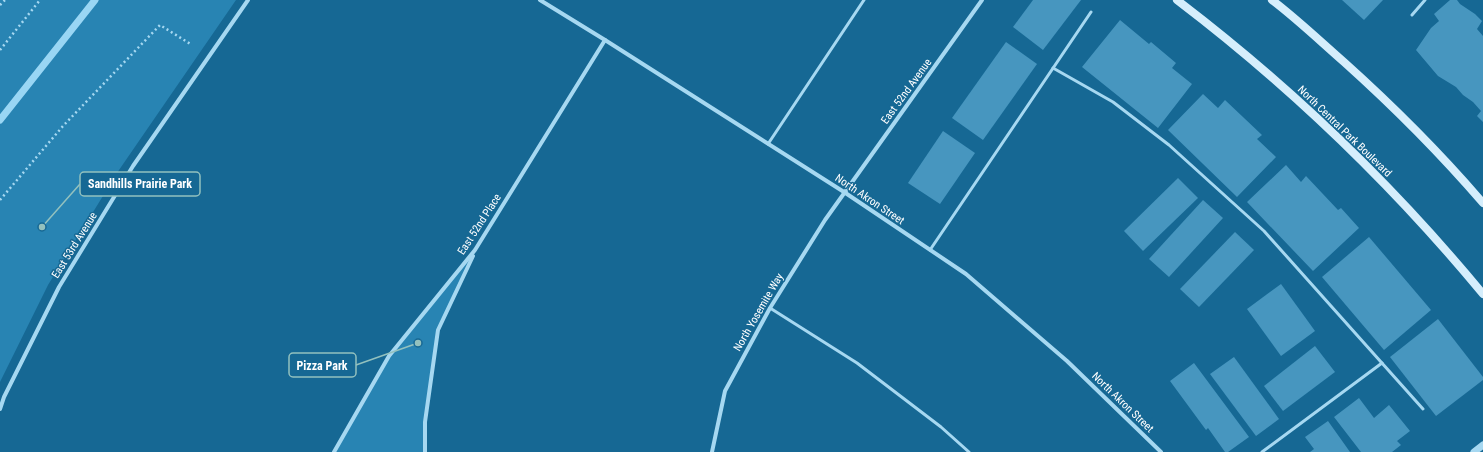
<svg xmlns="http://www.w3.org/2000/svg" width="1483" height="452" font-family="'Roboto Condensed',sans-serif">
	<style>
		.green { fill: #2884b3 }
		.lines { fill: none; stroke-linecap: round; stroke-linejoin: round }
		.stream { stroke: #99d6f4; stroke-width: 7 }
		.building { fill: #4796bf }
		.path { stroke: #a6d8f1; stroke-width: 2.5; stroke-dasharray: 2 3; stroke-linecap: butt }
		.service { stroke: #a6d8f1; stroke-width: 3 }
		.minor { stroke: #a6d8f1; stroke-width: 4 }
		.tertiary { stroke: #a6d8f1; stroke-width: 7 }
		.secondary { stroke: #d5eefc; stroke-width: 8 }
		.labels { text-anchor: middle; stroke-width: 3; stroke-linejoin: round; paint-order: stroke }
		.street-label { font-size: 11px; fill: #fff; stroke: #166894 }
		.leader { fill: none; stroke: #93c1be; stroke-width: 1.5 }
		.callout-dot { fill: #93c1be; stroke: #166894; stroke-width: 1.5 }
		.callout { fill: #166894; stroke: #93c1be; stroke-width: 1.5 }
		.callout-label { font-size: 12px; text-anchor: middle; font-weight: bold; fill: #fff }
	</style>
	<rect width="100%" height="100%" fill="#166894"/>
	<g class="green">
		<path d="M 0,0 L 236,0 L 119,170 L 48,285 L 0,382 Z"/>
		<path d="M 475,250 L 438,330 L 425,422 L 425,452 L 334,452 L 389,356 Z"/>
	</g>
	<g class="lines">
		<path class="stream" d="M 0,120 L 95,0"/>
	</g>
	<g class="building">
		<path d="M 1033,0 L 1081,0 L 1043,50 L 1013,27 Z"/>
		<path d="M 1342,0 L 1383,0 L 1364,20 Z"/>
		<path d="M 1450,0 L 1457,0 L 1460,4 L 1475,14 L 1482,21 L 1477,29 L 1483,36 L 1483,122 L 1477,116 L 1481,111 L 1473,102 L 1463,95 L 1456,87 L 1438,76 L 1416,50 L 1431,28 L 1439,21 L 1434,14 Z"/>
		<path d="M 1120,20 L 1149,44 L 1151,42 L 1176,63 L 1172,68 L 1192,84 L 1158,128 L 1082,67 Z"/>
		<path d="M 1006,42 L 1037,64 L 983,140 L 952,118 Z"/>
		<path d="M 1203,94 L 1218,108 L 1225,100 L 1262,135 L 1257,139 L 1276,157 L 1237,197 L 1168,130 Z"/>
		<path d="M 943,131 L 975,153 L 940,204 L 908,183 Z"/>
		<path d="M 1286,165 L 1301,182 L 1306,176 L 1338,210 L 1341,208 L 1359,228 L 1313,271 L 1247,202 Z"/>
		<path d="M 1178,178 L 1198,198 L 1143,251 L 1124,231 Z"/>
		<path d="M 1203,200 L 1223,218 L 1169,277 L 1149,259 Z"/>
		<path d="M 1235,232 L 1254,250 L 1199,307 L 1180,289 Z"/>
		<path d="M 1369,237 L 1431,310 L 1384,350 L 1322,277 Z"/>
		<path d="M 1281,284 L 1315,331 L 1281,356 L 1247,309 Z"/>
		<path d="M 1438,319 L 1483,377 L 1483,380 L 1436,416 L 1390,357 Z"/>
		<path d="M 1315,346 L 1335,372 L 1283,411 L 1264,386 Z"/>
		<path d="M 1234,357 L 1279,419 L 1256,436 L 1210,374 Z"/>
		<path d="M 1194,363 L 1249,437 L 1228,452 L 1225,452 L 1208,428 L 1206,430 L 1170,381 Z"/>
		<path d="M 1359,398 L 1374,418 L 1389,405 L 1410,431 L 1397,441 L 1401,445 L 1392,452 L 1361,452 L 1334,417 Z"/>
		<path d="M 1328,421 L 1350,452 L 1310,452 L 1314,449 L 1305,437 Z"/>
	</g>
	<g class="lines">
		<g class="path">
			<path d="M 0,5 L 5,0"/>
			<path d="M 0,50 L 40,0"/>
			<path d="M 0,200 L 63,126 L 160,25 L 192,45"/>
		</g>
		<g class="service">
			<path d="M 1412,15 L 1425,0"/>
			<path d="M 1053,68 L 1113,102 L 1169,145 L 1264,231 L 1423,409"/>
			<path d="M 768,144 L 864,0"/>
			<path d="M 930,250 L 1091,12"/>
			<path d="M 770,308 L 857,363 L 941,427 L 969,452"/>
			<path d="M 1262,452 L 1382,363"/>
		</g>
		<g class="minor">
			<path d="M 540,0 L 605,40 L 844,192 L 966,274 L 1067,361 L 1161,452"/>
			<path d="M 0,409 L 4,397 L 59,287 L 133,166 L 248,0"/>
			<path d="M 334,452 L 389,356 L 475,250 L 605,40"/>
			<path d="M 425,452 L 425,422 L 438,330 L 473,256"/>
			<path d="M 712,452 L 725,391 L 770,308 L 825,220 L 982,0"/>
		</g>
		<path class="tertiary" d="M 1474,452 L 1483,445"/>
		<g class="secondary">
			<path d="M 1177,0 C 1290,86 1392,184 1483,294"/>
			<path d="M 1272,0 C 1297,19 1320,41 1344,62 C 1393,106 1440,153 1483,203"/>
		</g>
	</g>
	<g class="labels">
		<g class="street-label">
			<text transform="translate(906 91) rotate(-54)" y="4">East 52nd Avenue</text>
			<text transform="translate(1345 131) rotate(44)" y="4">North Central Park Boulevard</text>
			<text transform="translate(870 199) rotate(34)" y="4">North Akron Street</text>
			<text transform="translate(479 224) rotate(-57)" y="4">East 52nd Place</text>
			<text transform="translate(74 245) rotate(-58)" y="4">East 53rd Avenue</text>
			<text transform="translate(758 312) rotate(-60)" y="4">North Yosemite Way</text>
			<text transform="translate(1123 402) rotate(44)" y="4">North Akron Street</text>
		</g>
	</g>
	<path class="leader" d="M42 227L80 184M418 343L356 365"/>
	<g class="callout-dot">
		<circle cx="42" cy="227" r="4"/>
		<circle cx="418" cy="343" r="4"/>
	</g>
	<g class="callout">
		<rect x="80" y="172" width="120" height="24" rx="4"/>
		<rect x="289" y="353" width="67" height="24" rx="4"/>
	</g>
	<g class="callout-label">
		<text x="140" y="188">Sandhills Prairie Park</text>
		<text x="322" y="370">Pizza Park</text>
	</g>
</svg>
